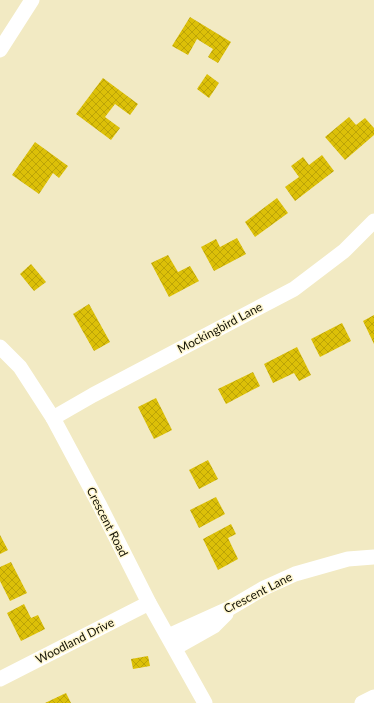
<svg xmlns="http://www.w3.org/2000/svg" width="374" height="703" font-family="Lato,sans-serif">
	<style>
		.building { fill: url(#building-cross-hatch) }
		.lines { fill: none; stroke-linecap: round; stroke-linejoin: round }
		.minor { stroke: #fff; stroke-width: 15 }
		.labels { text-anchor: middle; stroke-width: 3; stroke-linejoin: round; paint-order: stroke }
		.street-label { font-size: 12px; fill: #131104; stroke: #fff7d0 }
	</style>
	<defs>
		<pattern id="building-cross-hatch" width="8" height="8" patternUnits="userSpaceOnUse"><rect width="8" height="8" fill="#dcc008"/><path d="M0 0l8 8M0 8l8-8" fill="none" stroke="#bca407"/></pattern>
	</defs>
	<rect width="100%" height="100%" fill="#f2eac3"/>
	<g class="building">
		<path d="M 190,17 L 231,42 L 218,63 L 208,57 L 213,49 L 197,39 L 188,55 L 172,46 Z"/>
		<path d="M 207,74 L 219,83 L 209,98 L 197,89 Z"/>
		<path d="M 103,78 L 138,104 L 130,115 L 115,104 L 105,117 L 120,128 L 111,140 L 76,114 Z"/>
		<path d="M 349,117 L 356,125 L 365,118 L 374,128 L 374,135 L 345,160 L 325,137 Z"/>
		<path d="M 35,142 L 68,166 L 59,178 L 53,173 L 39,194 L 12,175 Z"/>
		<path d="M 322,155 L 334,171 L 295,201 L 285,187 L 299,177 L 291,166 L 303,157 L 309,165 Z"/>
		<path d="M 277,198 L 288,213 L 255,237 L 245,222 Z"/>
		<path d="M 237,238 L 246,254 L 214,271 L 201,247 L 216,239 L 220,247 Z"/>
		<path d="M 168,255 L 178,272 L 190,266 L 199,281 L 169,297 L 151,263 Z"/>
		<path d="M 31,264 L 46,282 L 34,291 L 20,274 Z"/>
		<path d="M 89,304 L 110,342 L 94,351 L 73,314 Z"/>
		<path d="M 374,315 L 374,344 L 363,321 Z"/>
		<path d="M 342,323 L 351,341 L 320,357 L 311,339 Z"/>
		<path d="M 297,347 L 311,375 L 299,381 L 294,373 L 273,383 L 264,364 Z"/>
		<path d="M 253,372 L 260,386 L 226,404 L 218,389 Z"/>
		<path d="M 156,398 L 172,430 L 154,439 L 138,407 Z"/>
		<path d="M 208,460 L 218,479 L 199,489 L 189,470 Z"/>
		<path d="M 216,497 L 225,514 L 199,528 L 190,510 Z"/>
		<path d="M 231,524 L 236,534 L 228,538 L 238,559 L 218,570 L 203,539 Z"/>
		<path d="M 0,535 L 8,550 L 0,554 Z"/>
		<path d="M 11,562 L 27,593 L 10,601 L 0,581 L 0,567 Z"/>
		<path d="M 24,604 L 31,618 L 38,615 L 45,629 L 21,641 L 7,613 Z"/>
		<path d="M 148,656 L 150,666 L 133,669 L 131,659 Z"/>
		<path d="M 66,693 L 71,703 L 45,703 Z"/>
	</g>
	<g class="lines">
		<g class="minor">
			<path d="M 0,50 L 32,0"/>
			<path d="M 0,347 L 20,367 L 53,418 L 99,504 L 149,603 L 205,703"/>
			<path d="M 53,418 L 93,395 L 294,289 L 344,251 L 374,221"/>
			<path d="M 168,636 L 230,608 L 264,588 L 295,574 L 348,559 L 374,557"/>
			<path d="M 175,648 L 214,626 L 226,614"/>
			<path d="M 0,679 L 149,603"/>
			<path d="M 362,703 L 374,697"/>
		</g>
	</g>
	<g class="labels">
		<g class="street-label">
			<text transform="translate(220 328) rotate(-28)" y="4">Mockingbird Lane</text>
			<text transform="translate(107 522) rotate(63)" y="4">Crescent Road</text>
			<text transform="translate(258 593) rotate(-27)" y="4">Crescent Lane</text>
			<text transform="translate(75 641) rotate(-27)" y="4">Woodland Drive</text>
		</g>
	</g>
</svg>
